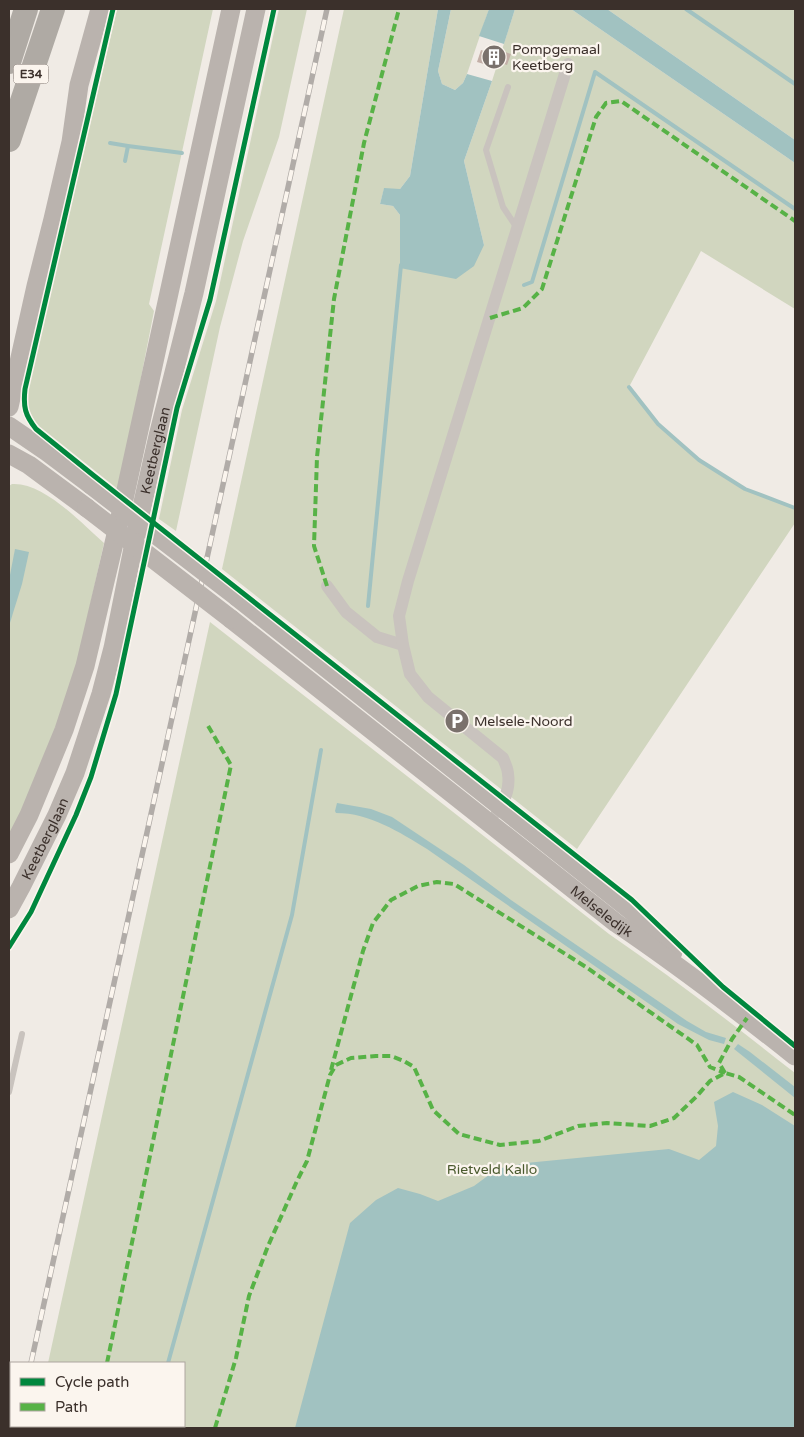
<svg xmlns="http://www.w3.org/2000/svg" width="804" height="1437" font-family="'Varela Round',sans-serif">
	<style>
		.green { fill: #d1d6bf }
		.water { fill: #a1c2c1 }
		.lines { fill: none; stroke-linecap: round; stroke-linejoin: round }
		.stream { stroke: #a1c2c1; stroke-width: 4 }
		.building { fill: #c3afa7 }
		.lane { stroke: #c9c3be; stroke-width: 6 }
		.street { stroke: #c9c3be; stroke-width: 12 }
		.secondary { stroke: #bab3ae; stroke-width: 19 }
		.highway { stroke: #afaaa4; stroke-width: 24 }
		.rail-casing { stroke: #b1aca8; stroke-width: 5.5 }
		.rail { stroke: #fbf5ee; stroke-width: 4; stroke-dasharray: 11; stroke-linecap: butt }
		.secondary-bridge { stroke: #bab3ae; stroke-width: 19 }
		.quiet { stroke: #57b246; stroke-width: 4; stroke-dasharray: 8 4; stroke-linecap: butt }
		.cycleway-casing { stroke: #fbf5ee; stroke-width: 8 }
		.cycleway { stroke: #00873e; stroke-width: 5 }
		.labels { text-anchor: middle; stroke-width: 4.5; stroke-linejoin: round; paint-order: stroke }
		.shield { fill: #fbf5ee; stroke: #756b66; stroke-width: 1 }
		.shield-label { font-size: 12px; font-weight: bold; fill: #3b302b }
		.poi-label { font-size: 14px; fill: #3b302b; stroke: #fbf5ee; text-anchor: start }
		.street-label { font-size: 14px; fill: #3b302b; stroke: #fbf5ee }
		.park-label { font-size: 14px; fill: #4a5a2e; stroke: #fbf5ee }
	</style>
	<rect width="100%" height="100%" fill="#f0ebe5"/>
	<g class="green">
		<path d="M 117,9 L 213,9 L 149,304 L 154,311 L 119,490 L 39,426 C 28,413 27,406 28,390 Z"/>
		<path d="M 279,9 L 307,9 L 279,137 L 243,241 L 220,327 L 176,531 L 159,519 L 182,410 L 216,301 Z"/>
		<path d="M 344,9 L 438,9 L 410,176 L 400,189 L 384,189 L 380,204 L 393,206 L 400,215 L 401,268 L 484,245 L 464,161 L 492,81 L 515,9 L 571,9 L 795,163 L 795,309 L 701,251 L 629,387 L 658,424 L 699,460 L 745,489 L 795,508 L 795,523 L 577,849 L 222,569 Z"/>
		<path d="M 451,9 L 489,9 L 467,74 L 463,83 L 455,90 L 442,84 L 438,71 Z"/>
		<path d="M 607,9 L 795,9 L 795,140 Z"/>
		<path d="M 12,484 C 44,482 81,523 104,543 L 77,664 L 66,702 L 21,812 L 9,836 L 9,486 Z"/>
		<path d="M 210,622 L 609,934 C 673,978 734,1025 795,1073 L 795,1428 L 34,1428 L 34,1426 L 184,1426 L 184,1363 L 48,1363 Z"/>
	</g>
	<g class="water">
		<path d="M 438,9 L 451,9 L 438,71 L 442,84 L 455,90 L 463,83 L 467,74 L 492,81 L 464,161 L 484,245 L 474,266 L 456,279 L 400,268 L 400,215 L 393,206 L 380,204 L 384,188 L 400,189 L 410,176 Z"/>
		<path d="M 489,9 L 515,9 L 504,44 L 479,36 Z"/>
		<path d="M 571,9 L 607,9 L 795,140 L 795,163 Z"/>
		<path d="M 15,549 L 29,552 L 22,584 L 9,626 L 9,580 Z"/>
		<path d="M 337,803 L 371,809 L 392,817 L 464,865 L 511,900 L 687,1021 L 706,1032 L 726,1038 L 724,1044 L 709,1040 L 678,1024 L 427,849 C 399,832 370,813 336,813 L 335,811 Z"/>
		<path d="M 738,1044 L 750,1052 L 795,1087 L 795,1098 L 734,1049 Z"/>
		<path d="M 733,1092 L 762,1105 L 795,1126 L 795,1428 L 295,1428 L 350,1223 L 376,1200 L 398,1188 L 420,1194 L 438,1201 L 474,1186 L 497,1169 L 526,1163 L 669,1149 L 699,1160 L 716,1146 L 718,1126 L 714,1102 Z"/>
	</g>
	<g class="lines">
		<g class="stream">
			<path d="M 686,9 L 795,84"/>
			<path d="M 110,143 L 128,146 L 182,153"/>
			<path d="M 125,161 L 128,146"/>
			<path d="M 524,285 L 532,282 L 595,72 L 795,209"/>
			<path d="M 629,387 L 658,424 L 699,460 L 745,489 L 795,508"/>
			<path d="M 368,606 L 401,265"/>
			<path d="M 168,1363 L 292,915 L 321,750"/>
			<path d="M 150,1428 L 150,1426"/>
		</g>
	</g>
	<g class="building">
		<path d="M 497,49 L 511,54 L 507,65 L 493,60 Z"/>
		<path d="M 481,50 L 494,55 L 491,66 L 477,62 Z"/>
	</g>
	<g class="lines">
		<g class="lane">
			<path d="M 508,87 L 486,150 L 503,207 L 517,228"/>
			<path d="M 9,1092 L 22,1034"/>
		</g>
		<g class="street">
			<path d="M 327,586 L 346,612 L 377,637 L 403,645"/>
			<path d="M 497,812 C 505,801 510,787 508,774 C 508,769 505,763 503,758 L 428,697 L 410,674 L 403,645 L 399,616 L 408,581 L 568,64"/>
		</g>
		<g class="secondary">
			<path d="M 9,407 L 36,286 L 53,219 L 71,142 L 79,85 L 100,9"/>
			<path d="M 9,426 L 47,452 L 91,485"/>
			<path d="M 9,454 L 29,465 L 87,508"/>
			<path d="M 237,597 L 633,912 L 673,952"/>
			<path id="s1" d="M 231,619 L 616,923 C 678,965 737,1010 795,1056"/>
			<path d="M 9,854 L 29,815 L 64,730 L 85,666 L 119,522 L 231,9"/>
			<path id="s2" d="M 9,909 L 21,887 L 57,815 L 75,773 L 101,694 L 113,648 L 136,533 L 158,436 L 194,293 L 256,9"/>
		</g>
		<g class="highway">
			<path d="M 9,62 L 26,9"/>
			<path d="M 9,140 L 53,9"/>
		</g>
		<defs>
			<g id="rail">
				<path d="M 31,1363 L 327,9"/>
				<path d="M 24,1428 L 25,1426"/>
			</g>
		</defs>
		<use href="#rail" class="rail-casing"/>
		<use href="#rail" class="rail"/>
		<g class="secondary-bridge">
			<path d="M 91,485 L 237,597"/>
			<path d="M 87,508 L 231,619"/>
		</g>
		<g class="quiet">
			<path d="M 490,318 L 523,308 L 542,289 L 596,117 L 606,103 L 621,101 L 795,221"/>
			<path d="M 327,586 L 314,546 L 317,457 L 334,299 L 364,143 L 399,9"/>
			<path d="M 331,1070 L 363,951 L 373,923 L 391,900 L 418,886 L 437,882 L 454,884 L 586,967 L 697,1045 L 710,1067 L 725,1073"/>
			<path d="M 725,1073 L 719,1063 L 732,1039 L 747,1018"/>
			<path d="M 107,1363 L 231,765 L 207,724"/>
			<path d="M 93,1428 L 94,1426"/>
			<path d="M 215,1428 L 236,1358 L 249,1296 L 268,1246 L 297,1181 L 307,1161 L 330,1075 L 336,1065 L 351,1058 L 376,1056 L 391,1056 L 404,1061 L 414,1067 L 433,1110 L 459,1134 L 500,1145 L 539,1141 L 578,1126 L 607,1123 L 650,1126 L 674,1118 L 696,1097 L 710,1081 L 725,1073 L 739,1077 L 795,1115"/>
		</g>
		<defs>
			<g id="cycleway">
				<path d="M 113,9 L 25,389 C 23,407 25,415 36,429 L 93,475 L 632,900 L 723,987 L 795,1046"/>
				<path d="M 9,947 L 31,912 L 76,815 L 91,777 L 116,694 L 177,408 L 210,300 L 274,9"/>
			</g>
		</defs>
		<use href="#cycleway" class="cycleway-casing"/>
		<use href="#cycleway" class="cycleway"/>
	</g>
	<defs>
		<symbol id="building-disc" viewBox="-11 -11 22 22"><circle r="9.5" fill="#7a716c" stroke="#fbf5ee"/><path d="M-4-6H4V6H1V3H-1V6H-4ZM-2.5-4.3h1.7v1.8h-1.7ZM.8-4.3h1.7v1.8H.8ZM-2.5-1h1.7V.8h-1.7ZM.8-1h1.7V.8H.8Z" fill="#fff"/></symbol>
		<symbol id="parking-disc" viewBox="-11 -11 22 22"><circle r="9.5" fill="#7a716c" stroke="#fbf5ee"/><path d="M-3.5-5.5H1a3.5 3.5 0 0 1 0 7H-1V5.5H-3.5ZM-1-3.4V-.6H.8a1.4 1.4 0 0 0 0-2.8Z" fill="#fff"/></symbol>
	</defs>
	<g fill-rule="evenodd">
		<use href="#building-disc" x="480" y="43" width="28" height="28"/>
		<use href="#parking-disc" x="443" y="707" width="28" height="28"/>
	</g>
	<g class="labels">
		<rect class="shield" x="13.5" y="64.5" width="35" height="19" rx="4"/>
		<g class="shield-label">
			<text x="31" y="78">E34</text>
		</g>
		<g class="poi-label">
			<text x="512" y="54">Pompgemaal<tspan x="512" dy="16">Keetberg</tspan></text>
			<text x="474" y="726">Melsele-Noord</text>
		</g>
		<g class="street-label">
			<text dy="5" stroke="none"><textPath href="#s2" startOffset="484">Keetberglaan</textPath></text>
			<text dy="5" stroke="none"><textPath href="#s2" startOffset="79">Keetberglaan</textPath></text>
			<text dy="5" stroke="none"><textPath href="#s1" startOffset="472">Melseledijk</textPath></text>
		</g>
		<g class="park-label">
			<text x="492" y="1174">Rietveld Kallo</text>
		</g>
	</g>
	<rect width="804" height="1437" fill="none" stroke="#3b302b" stroke-width="20"/>
	<rect x="10" y="1362" width="175" height="65" fill="#fbf5ee" stroke="#aea6a0"/>
	<rect x="20" y="1378" width="25" height="8" fill="#00873e" stroke="#aea6a0"/>
	<text x="55" y="1387" font-size="15" fill="#3b302b">Cycle path</text>
	<rect x="20" y="1403" width="25" height="8" fill="#57b246" stroke="#aea6a0"/>
	<text x="55" y="1412" font-size="15" fill="#3b302b">Path</text>
</svg>
